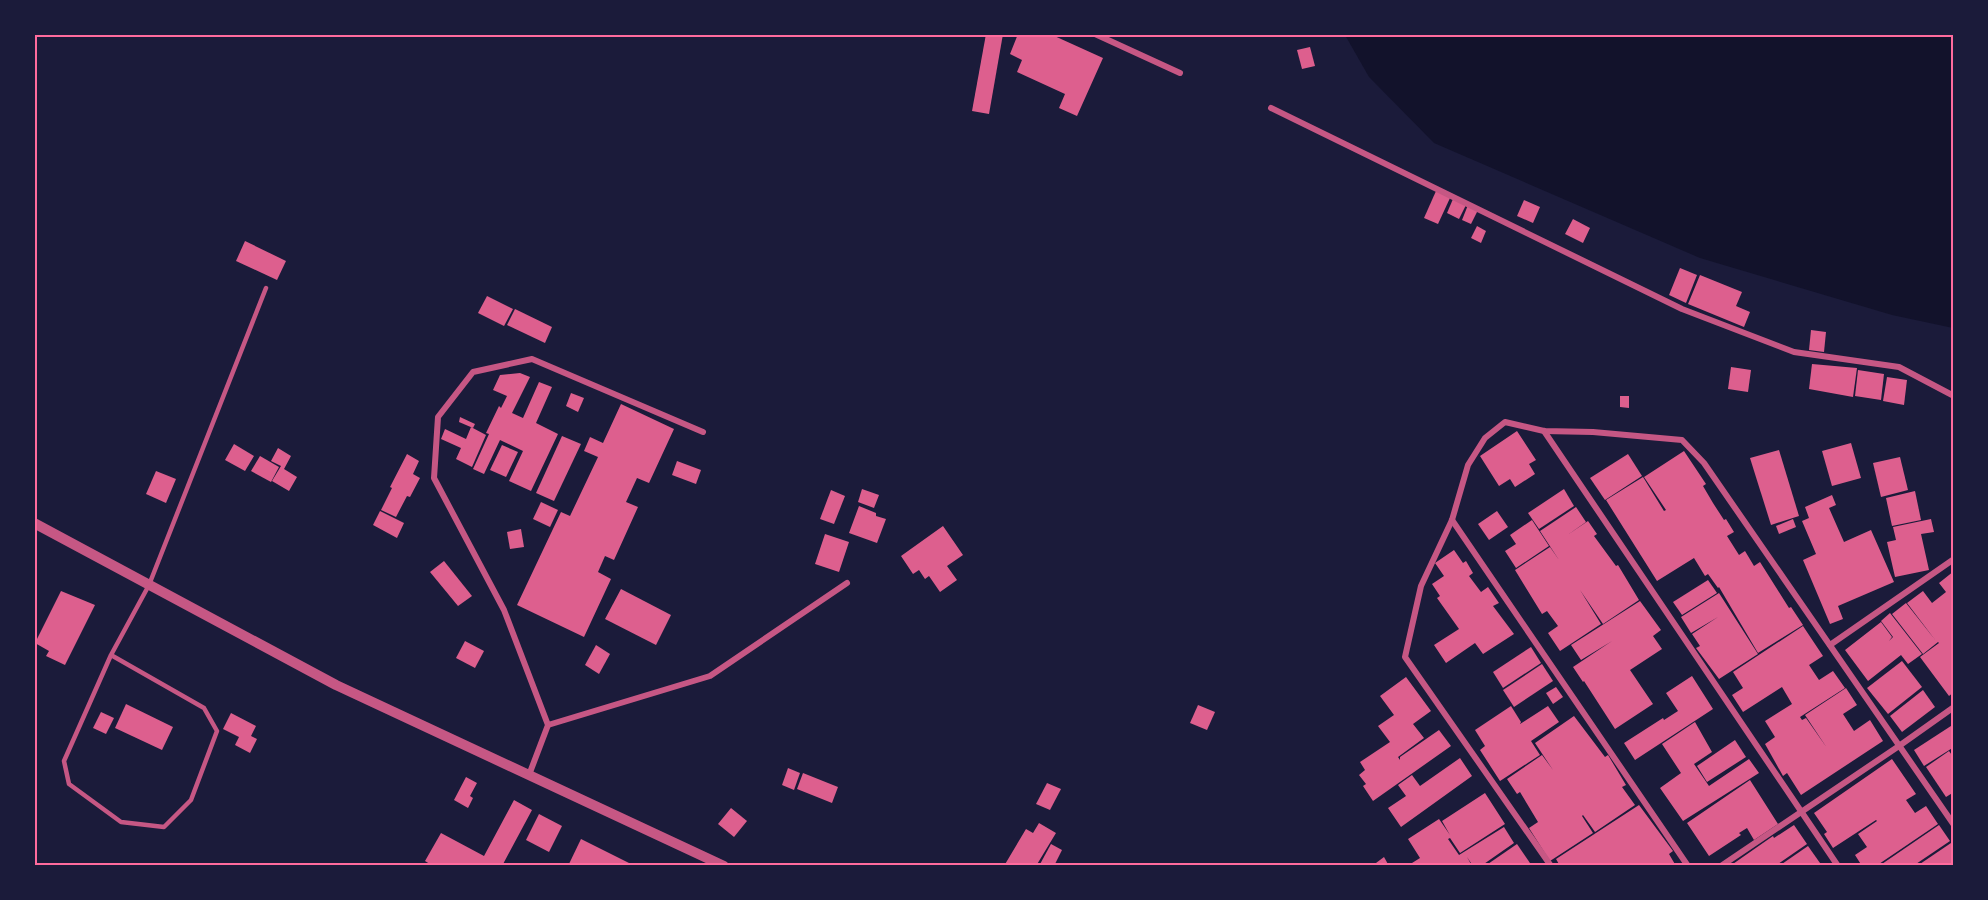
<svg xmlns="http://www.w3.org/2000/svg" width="1988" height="900" font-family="'Alegreya Sans',sans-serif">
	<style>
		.water { fill: #12122b }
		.building { fill: #dd5f8e }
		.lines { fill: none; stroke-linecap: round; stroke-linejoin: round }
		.service { stroke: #c65784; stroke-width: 4.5 }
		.minor { stroke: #c65784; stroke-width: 6 }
		.tertiary { stroke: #c65784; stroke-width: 10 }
		.neatline { fill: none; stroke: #ff6b9d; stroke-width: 2 }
	</style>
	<rect width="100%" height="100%" fill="#1b1b3a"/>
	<path class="water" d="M 1345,35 L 1953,35 L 1953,328 L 1892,315 L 1700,258 L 1434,143 L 1369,77 Z"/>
	<g class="building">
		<path d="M 986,34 L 1003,34 L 989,114 L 972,111 Z"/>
		<path d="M 1018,34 L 1033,37 L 1034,34 L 1050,34 L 1103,58 L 1077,116 L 1059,108 L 1065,94 L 1017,72 L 1022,60 L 1010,54 Z"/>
		<path d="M 1310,47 L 1315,66 L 1302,69 L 1297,50 Z"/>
		<path d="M 1436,191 L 1450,198 L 1438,224 L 1424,218 Z"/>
		<path d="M 1453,199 L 1466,205 L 1459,219 L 1447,213 Z"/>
		<path d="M 1524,200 L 1540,207 L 1533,223 L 1517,216 Z"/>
		<path d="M 1468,205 L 1478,210 L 1471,224 L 1462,220 Z"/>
		<path d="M 1573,219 L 1590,228 L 1583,243 L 1565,234 Z"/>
		<path d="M 1477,226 L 1486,231 L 1481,243 L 1471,238 Z"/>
		<path d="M 245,241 L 286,261 L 277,280 L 236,261 Z"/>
		<path d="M 1680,268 L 1697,275 L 1686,303 L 1669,295 Z"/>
		<path d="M 1700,275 L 1742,292 L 1736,306 L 1750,312 L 1744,327 L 1688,304 Z"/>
		<path d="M 487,296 L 513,309 L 504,326 L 478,313 Z"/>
		<path d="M 515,309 L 552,327 L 545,343 L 507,325 Z"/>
		<path d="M 1811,330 L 1826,332 L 1824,352 L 1809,350 Z"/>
		<path d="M 1812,364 L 1857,368 L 1853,397 L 1809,389 Z"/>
		<path d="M 1731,367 L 1751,370 L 1748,392 L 1728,389 Z"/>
		<path d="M 1858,370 L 1884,374 L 1881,400 L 1855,396 Z"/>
		<path d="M 520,373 L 530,377 L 512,413 L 523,418 L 539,382 L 552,387 L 536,423 L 558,434 L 531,491 L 509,481 L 523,451 L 500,440 L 484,474 L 473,469 L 489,434 L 486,433 L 499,406 L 501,408 L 507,396 L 493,390 L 500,375 Z"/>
		<path d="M 1887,377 L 1907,380 L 1904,405 L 1883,401 Z"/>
		<path d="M 571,393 L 584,398 L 578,412 L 566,406 Z"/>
		<path d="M 1620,396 L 1629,396 L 1629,408 L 1620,407 Z"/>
		<path d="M 621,404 L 674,429 L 649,483 L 637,478 L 626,502 L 638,507 L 614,560 L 605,556 L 598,572 L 611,579 L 584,637 L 517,605 L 561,512 L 570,516 L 598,457 L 584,451 L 590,437 L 603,443 Z"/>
		<path d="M 460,417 L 475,424 L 473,428 L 459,422 Z"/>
		<path d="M 471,427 L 486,435 L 472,467 L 456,459 L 461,448 L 441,439 L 445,429 L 466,439 Z"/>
		<path d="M 1517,431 L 1536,460 L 1529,464 L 1535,474 L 1515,487 L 1510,479 L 1499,486 L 1480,456 Z"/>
		<path d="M 562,436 L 581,444 L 554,501 L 536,493 Z"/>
		<path d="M 1851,443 L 1861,478 L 1832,486 L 1822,451 Z"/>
		<path d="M 234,444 L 254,456 L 245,471 L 225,460 Z"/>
		<path d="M 502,445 L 518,452 L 506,477 L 490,470 Z"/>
		<path d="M 278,448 L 291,456 L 284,469 L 297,477 L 289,491 L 272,481 L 281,466 L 271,461 Z"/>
		<path d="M 1779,450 L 1799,516 L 1771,525 L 1750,458 Z"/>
		<path d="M 1684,451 L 1706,484 L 1703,486 L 1713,503 L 1724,520 L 1726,519 L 1734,532 L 1727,536 L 1739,555 L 1745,551 L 1754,566 L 1760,562 L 1789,608 L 1791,607 L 1803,625 L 1758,653 L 1719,587 L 1718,588 L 1708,574 L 1705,576 L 1694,558 L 1657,581 L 1606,500 L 1643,477 L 1664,511 L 1666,510 L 1644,477 Z"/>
		<path d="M 407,454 L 419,461 L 413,474 L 420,478 L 410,497 L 407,496 L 396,517 L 381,510 L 392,488 L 390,487 Z"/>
		<path d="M 1628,454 L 1642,476 L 1605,500 L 1590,478 Z"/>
		<path d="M 260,456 L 279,467 L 271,482 L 251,471 Z"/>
		<path d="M 1900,457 L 1908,490 L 1881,497 L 1873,463 Z"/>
		<path d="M 677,461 L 701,470 L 696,484 L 672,475 Z"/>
		<path d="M 156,471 L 176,479 L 166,503 L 146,494 Z"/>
		<path d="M 862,489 L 879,495 L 874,508 L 858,502 Z"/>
		<path d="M 1564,489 L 1574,506 L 1539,529 L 1528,513 Z"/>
		<path d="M 831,490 L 845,496 L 834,524 L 820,519 Z"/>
		<path d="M 1915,491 L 1921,520 L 1892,526 L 1886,498 Z"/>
		<path d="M 1832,495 L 1836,505 L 1829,508 L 1844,542 L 1871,530 L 1894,582 L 1838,606 L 1843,619 L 1830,624 L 1803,560 L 1816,554 L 1802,521 L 1809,518 L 1805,507 Z"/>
		<path d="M 541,502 L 558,510 L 550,527 L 533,519 Z"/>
		<path d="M 859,506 L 876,513 L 876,516 L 886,519 L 877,543 L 849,533 Z"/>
		<path d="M 1576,507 L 1586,522 L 1566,536 L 1588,521 L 1597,534 L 1594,536 L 1616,566 L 1618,565 L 1639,600 L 1603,624 L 1580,590 L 1601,624 L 1560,651 L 1548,633 L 1558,626 L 1547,611 L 1542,614 L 1515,570 L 1550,547 L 1559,560 L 1540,531 Z"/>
		<path d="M 380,511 L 404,523 L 397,538 L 373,525 Z"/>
		<path d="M 1497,511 L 1508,527 L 1489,540 L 1478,524 Z"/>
		<path d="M 1793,519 L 1796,527 L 1779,534 L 1776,526 Z"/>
		<path d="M 1931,519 L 1934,532 L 1921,534 L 1929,570 L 1895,577 L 1887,542 L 1896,540 L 1893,527 Z"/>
		<path d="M 1532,520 L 1549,546 L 1516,568 L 1505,551 L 1516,544 L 1510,535 Z"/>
		<path d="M 943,526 L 963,555 L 947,566 L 957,580 L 940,592 L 929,576 L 925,579 L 919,570 L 913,574 L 901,556 Z"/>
		<path d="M 521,529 L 524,547 L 510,549 L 507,532 Z"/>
		<path d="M 825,534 L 849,542 L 839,572 L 815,564 Z"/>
		<path d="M 1454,550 L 1463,563 L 1466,561 L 1473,573 L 1469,576 L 1481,592 L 1488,587 L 1499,603 L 1493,606 L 1514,634 L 1483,654 L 1475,643 L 1446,663 L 1434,645 L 1459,629 L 1437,598 L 1440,596 L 1432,584 L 1444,576 L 1435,563 Z"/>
		<path d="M 444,561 L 472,596 L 458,606 L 430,572 Z"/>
		<path d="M 1954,571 L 1954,692 L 1949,696 L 1920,657 L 1939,643 L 1938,642 L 1923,654 L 1892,614 L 1906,603 L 1936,641 L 1907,603 L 1923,591 L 1932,603 L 1946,592 L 1939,583 Z"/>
		<path d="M 1708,580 L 1717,593 L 1682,615 L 1673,602 Z"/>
		<path d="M 621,589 L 671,615 L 656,645 L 605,619 Z"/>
		<path d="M 61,591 L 95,605 L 65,665 L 46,656 L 49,651 L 35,643 Z"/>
		<path d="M 1719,593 L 1758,654 L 1719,679 L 1696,648 L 1700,646 L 1692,634 L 1718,617 L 1691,633 L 1681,617 Z"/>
		<path d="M 1640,601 L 1661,630 L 1653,636 L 1662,649 L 1630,670 L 1653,704 L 1615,729 L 1584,681 L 1583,682 L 1573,667 L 1612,641 L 1581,660 L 1571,645 Z"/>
		<path d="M 1890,613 L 1922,654 L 1908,664 L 1901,655 L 1868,681 L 1845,650 L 1881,622 L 1892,637 L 1889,641 L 1893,637 L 1881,621 Z"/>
		<path d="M 1803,626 L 1823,656 L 1809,665 L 1819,680 L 1833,671 L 1845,688 L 1800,717 L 1802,720 L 1806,718 L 1827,748 L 1805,715 L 1846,688 L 1857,705 L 1843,714 L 1854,731 L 1870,720 L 1883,741 L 1801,795 L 1787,773 L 1783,776 L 1765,744 L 1775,737 L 1765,721 L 1792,704 L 1782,687 L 1743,712 L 1732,695 L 1743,688 L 1733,672 Z"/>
		<path d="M 465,641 L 484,651 L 475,668 L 456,658 Z"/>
		<path d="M 596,645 L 610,654 L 599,674 L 585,665 Z"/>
		<path d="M 1531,647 L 1541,663 L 1503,688 L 1493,672 Z"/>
		<path d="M 1902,661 L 1922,687 L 1888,714 L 1867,688 Z"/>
		<path d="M 1542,664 L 1553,681 L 1514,707 L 1503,690 Z"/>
		<path d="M 1692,676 L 1713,709 L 1635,760 L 1624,743 L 1663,718 L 1664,720 L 1678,711 L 1666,693 Z"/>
		<path d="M 1406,677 L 1431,711 L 1413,724 L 1424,738 L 1398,757 L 1400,760 L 1400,757 L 1439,730 L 1451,746 L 1373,801 L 1363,786 L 1366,784 L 1359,775 L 1365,770 L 1360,762 L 1390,742 L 1378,726 L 1394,715 L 1380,696 Z"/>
		<path d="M 1556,687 L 1563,697 L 1553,704 L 1546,693 Z"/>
		<path d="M 1923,690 L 1935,707 L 1902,732 L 1890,716 Z"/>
		<path d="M 126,704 L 173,727 L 162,750 L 115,728 Z"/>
		<path d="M 1198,705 L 1215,712 L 1207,730 L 1190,723 Z"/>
		<path d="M 1511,706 L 1521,722 L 1520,724 L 1548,706 L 1559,722 L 1531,741 L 1540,755 L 1500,781 L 1480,750 L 1485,746 L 1475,730 Z"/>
		<path d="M 101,712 L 114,718 L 106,734 L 93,728 Z"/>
		<path d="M 231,713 L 256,726 L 251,736 L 257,739 L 250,753 L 235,745 L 239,737 L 223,729 Z"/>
		<path d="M 1574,716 L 1605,757 L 1608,755 L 1626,785 L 1622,787 L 1635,805 L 1595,832 L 1583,815 L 1582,816 L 1593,833 L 1550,861 L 1529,828 L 1538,822 L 1520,792 L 1517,794 L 1507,779 L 1542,755 L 1553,770 L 1535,743 Z"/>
		<path d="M 1695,722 L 1712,752 L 1694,764 L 1709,786 L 1749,759 L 1759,773 L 1683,821 L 1660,788 L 1681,773 L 1662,744 Z"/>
		<path d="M 1954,724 L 1954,747 L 1924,766 L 1914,750 Z"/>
		<path d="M 1735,740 L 1746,757 L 1707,782 L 1697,766 Z"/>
		<path d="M 1949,751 L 1954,758 L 1954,792 L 1946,797 L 1926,767 Z"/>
		<path d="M 1460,758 L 1472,776 L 1401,827 L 1388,808 L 1406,796 L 1398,785 L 1412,775 L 1420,786 Z"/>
		<path d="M 1892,759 L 1916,794 L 1906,800 L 1915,813 L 1926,806 L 1938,824 L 1876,866 L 1862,866 L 1855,855 L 1867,847 L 1858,834 L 1877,821 L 1876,820 L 1833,848 L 1824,834 L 1827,832 L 1814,813 Z"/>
		<path d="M 788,768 L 800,773 L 794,790 L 782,785 Z"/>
		<path d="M 803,773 L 838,787 L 832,803 L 797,789 Z"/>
		<path d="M 466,777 L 477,783 L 470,796 L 473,798 L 468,808 L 454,800 Z"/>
		<path d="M 1750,780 L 1778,824 L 1754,840 L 1747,828 L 1739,833 L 1741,835 L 1709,856 L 1687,823 Z"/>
		<path d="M 1047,783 L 1061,789 L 1050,810 L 1036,804 Z"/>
		<path d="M 1485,793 L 1505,824 L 1460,853 L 1450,838 L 1448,839 L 1459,855 L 1504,827 L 1514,843 L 1481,866 L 1473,866 L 1467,857 L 1472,866 L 1434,866 L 1433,863 L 1430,866 L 1414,866 L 1412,863 L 1420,858 L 1408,839 L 1439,819 L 1450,835 L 1442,821 Z"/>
		<path d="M 514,800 L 532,810 L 502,866 L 433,866 L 425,861 L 441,833 L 484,856 Z"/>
		<path d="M 1639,805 L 1673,851 L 1669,854 L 1676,866 L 1560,866 L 1556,859 Z"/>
		<path d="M 731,808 L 747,821 L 734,837 L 718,824 Z"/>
		<path d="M 539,814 L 562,826 L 549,852 L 526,840 Z"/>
		<path d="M 1039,823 L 1056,833 L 1036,866 L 1004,866 L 1026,829 L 1033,833 Z"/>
		<path d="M 1794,825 L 1807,844 L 1775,866 L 1730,866 L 1773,836 L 1774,838 Z"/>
		<path d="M 1939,825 L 1950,841 L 1913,866 L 1879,866 Z"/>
		<path d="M 581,839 L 635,866 L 568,866 Z"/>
		<path d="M 1951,843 L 1954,847 L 1954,866 L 1917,866 Z"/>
		<path d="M 1051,844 L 1062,850 L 1054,866 L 1039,866 Z"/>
		<path d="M 1517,844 L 1532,866 L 1485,866 Z"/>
		<path d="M 1808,846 L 1820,863 L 1816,866 L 1779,866 Z"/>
		<path d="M 1384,857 L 1389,866 L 1372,866 Z"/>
	</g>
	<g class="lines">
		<path class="service" d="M 111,655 L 204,708 L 217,731 L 191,800 L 164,827 L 121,822 L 69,784 L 64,761 L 111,655 L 149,585 L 266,288"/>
		<g class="minor">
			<path d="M 1095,34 L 1180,73"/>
			<path d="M 1271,108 L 1682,309 L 1794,352 L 1899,367 L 1954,396"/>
			<path d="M 1544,431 L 1838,866"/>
			<path d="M 1452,520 L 1688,866"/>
			<path d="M 1830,645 L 1954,559"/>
			<path d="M 548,725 L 710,676 L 847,583"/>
			<path d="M 529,775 L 548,725 L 504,610 L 434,478 L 438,417 L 473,372 L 532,359 L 703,432"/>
			<path d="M 1551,866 L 1405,657 L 1421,586 L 1452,520 L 1468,465 L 1485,438 L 1505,422 L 1544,431 L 1593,432 L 1682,440 L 1704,463 L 1954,825"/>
			<path d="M 1721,866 L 1899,746 L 1954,707"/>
		</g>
		<path class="tertiary" d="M 34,523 L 336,685 L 724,866"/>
	</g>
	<rect width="1988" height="900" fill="none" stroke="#1b1b3a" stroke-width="72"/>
	<rect x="36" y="36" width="1916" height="828" class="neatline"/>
</svg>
